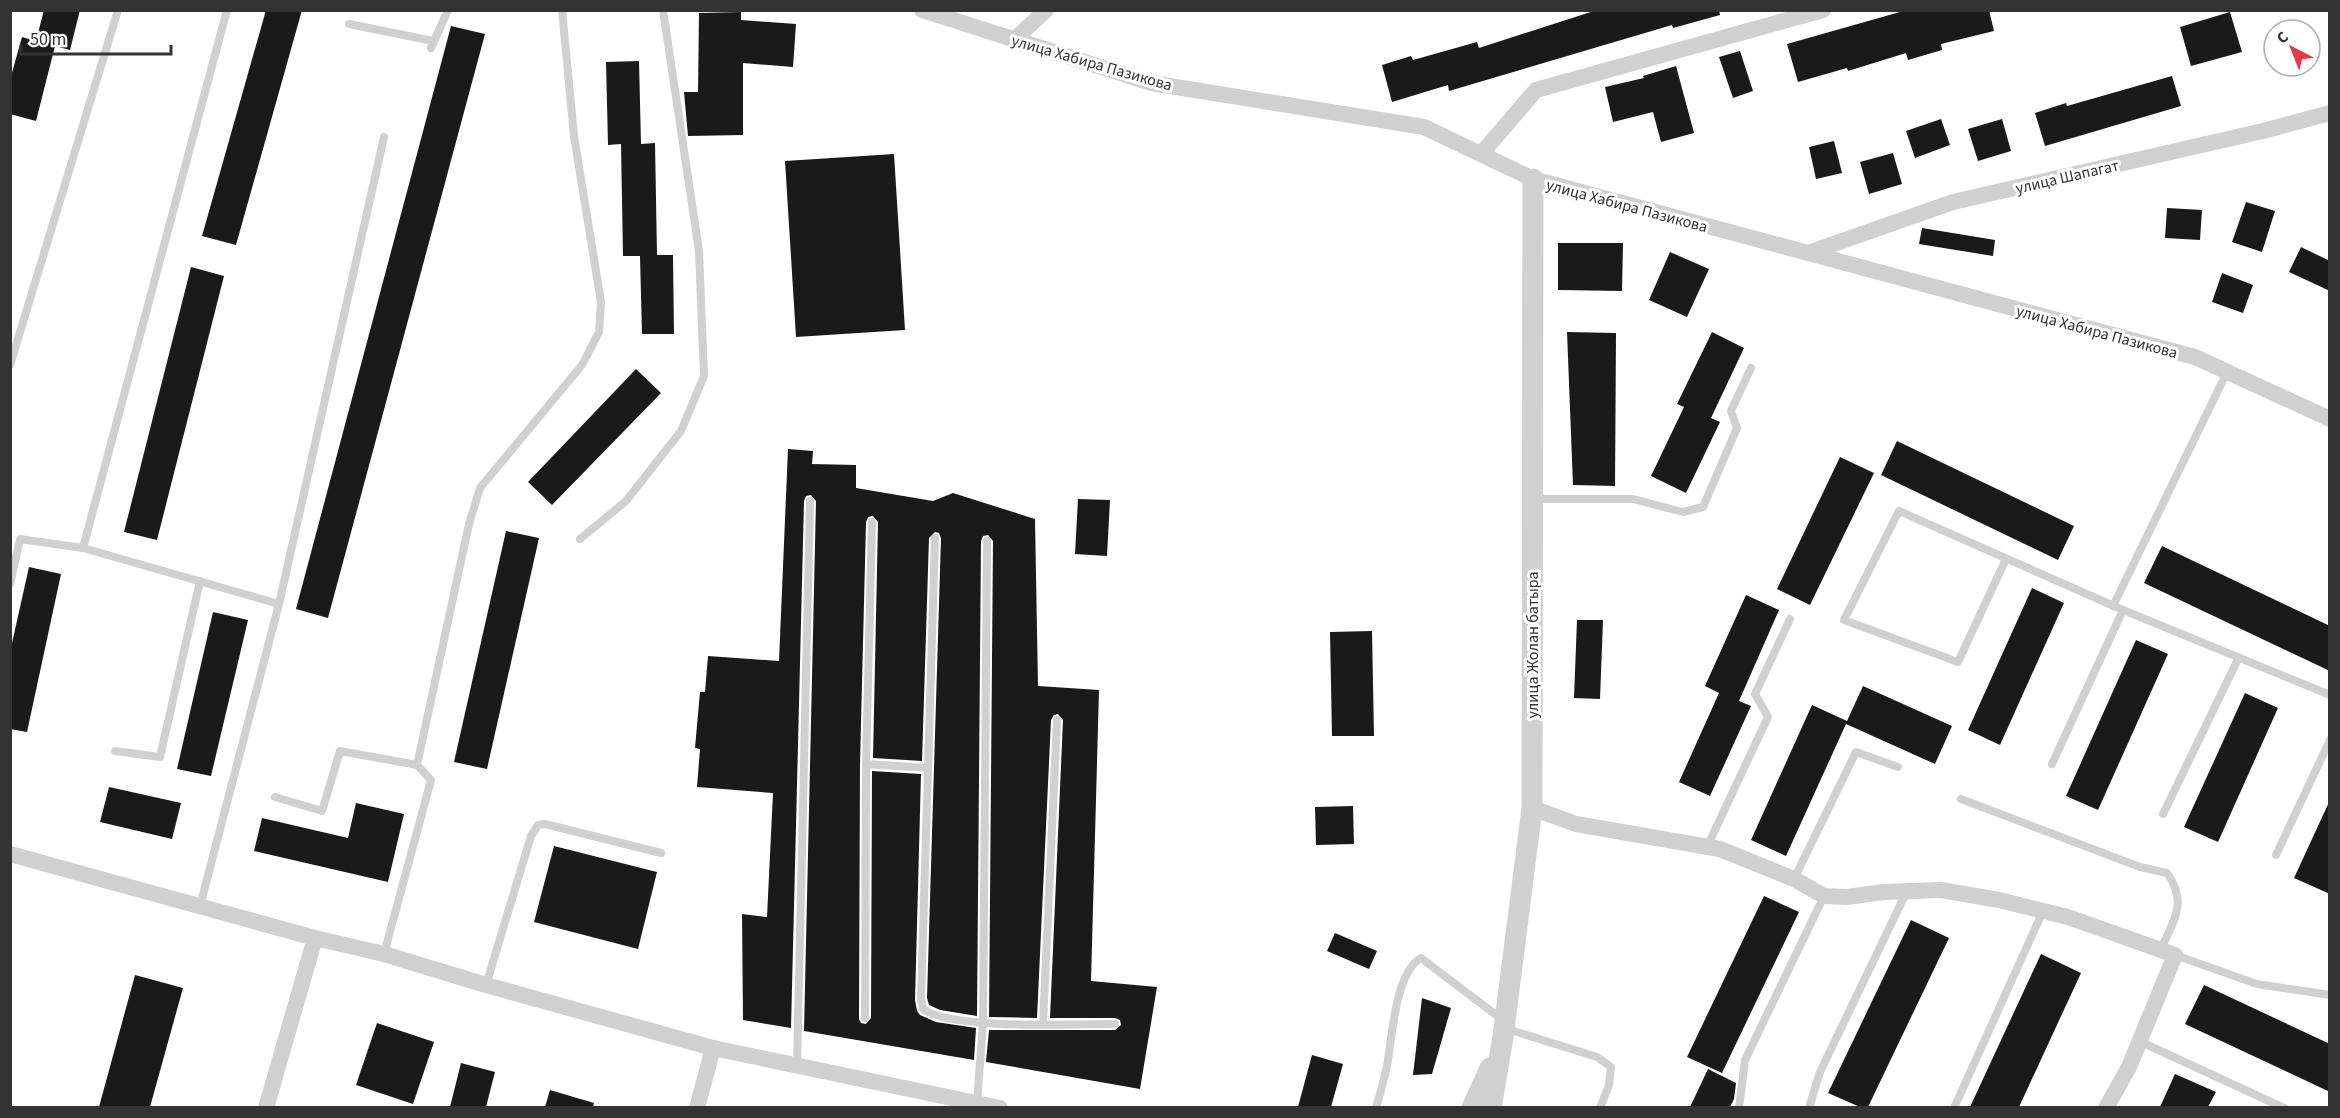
<svg xmlns="http://www.w3.org/2000/svg" width="2340" height="1118" font-family="'Source Sans 3',sans-serif">
	<style>
		.building { fill: #1a1a1a }
		.lines { fill: none; stroke-linecap: round; stroke-linejoin: round }
		.service { stroke: #d0d0d0; stroke-width: 8 }
		.minor { stroke: #d0d0d0; stroke-width: 16 }
		.tertiary { stroke: #d0d0d0; stroke-width: 21 }
		.labels { text-anchor: middle; stroke-width: 6; stroke-linejoin: round; paint-order: stroke }
		.street-label { font-size: 16px; fill: #333; stroke: #fff }
	</style>
	<rect width="100%" height="100%" fill="#fff"/>
	<g class="building">
		<path d="M 44,10 L 80,10 L 70,50 L 55,46 L 36,121 L 10,114 L 10,80 L 22,37 L 36,41 Z"/>
		<path d="M 266,10 L 302,10 L 236,245 L 202,236 Z"/>
		<path d="M 1597,10 L 1719,10 L 1720,15 L 1673,28 L 1672,25 L 1449,91 L 1448,85 L 1392,102 L 1382,65 L 1411,56 L 1413,60 L 1477,42 L 1479,48 Z"/>
		<path d="M 1907,10 L 1989,10 L 1994,31 L 1941,44 L 1942,50 L 1908,60 L 1906,53 L 1848,71 L 1847,68 L 1798,82 L 1787,44 Z"/>
		<path d="M 741,12 L 741,20 L 796,24 L 793,67 L 743,63 L 743,135 L 688,136 L 684,92 L 698,92 L 699,13 Z"/>
		<path d="M 2230,12 L 2242,52 L 2191,66 L 2180,27 Z"/>
		<path d="M 451,26 L 485,34 L 328,618 L 296,609 Z"/>
		<path d="M 1740,51 L 1753,91 L 1733,98 L 1719,57 Z"/>
		<path d="M 639,61 L 641,144 L 655,143 L 657,255 L 673,255 L 674,334 L 642,334 L 640,256 L 623,256 L 621,144 L 608,145 L 606,62 Z"/>
		<path d="M 1676,66 L 1694,133 L 1661,142 L 1653,112 L 1613,122 L 1605,87 L 1644,78 L 1643,76 Z"/>
		<path d="M 2172,76 L 2181,106 L 2045,146 L 2035,113 L 2066,103 L 2067,106 Z"/>
		<path d="M 1941,119 L 1950,145 L 1915,158 L 1906,131 Z"/>
		<path d="M 2002,119 L 2011,151 L 1978,161 L 1968,129 Z"/>
		<path d="M 1834,141 L 1842,173 L 1816,179 L 1809,147 Z"/>
		<path d="M 1893,153 L 1902,184 L 1869,194 L 1860,162 Z"/>
		<path d="M 894,154 L 905,330 L 796,337 L 785,161 Z"/>
		<path d="M 2246,202 L 2275,211 L 2262,252 L 2232,242 Z"/>
		<path d="M 2167,208 L 2202,210 L 2200,240 L 2165,238 Z"/>
		<path d="M 1922,228 L 1995,240 L 1993,256 L 1919,244 Z"/>
		<path d="M 1558,243 L 1623,243 L 1622,291 L 1558,290 Z"/>
		<path d="M 2301,247 L 2330,261 L 2330,291 L 2289,272 Z"/>
		<path d="M 1670,252 L 1709,269 L 1687,317 L 1649,300 Z"/>
		<path d="M 191,267 L 224,276 L 157,540 L 124,532 Z"/>
		<path d="M 2222,273 L 2253,285 L 2243,313 L 2212,302 Z"/>
		<path d="M 1567,332 L 1616,333 L 1615,486 L 1573,485 Z"/>
		<path d="M 1712,332 L 1744,348 L 1711,418 L 1720,422 L 1686,493 L 1651,476 L 1684,407 L 1677,404 Z"/>
		<path d="M 636,369 L 661,393 L 552,505 L 528,482 Z"/>
		<path d="M 1897,441 L 2074,526 L 2058,560 L 1881,475 Z"/>
		<path d="M 788,449 L 813,451 L 812,464 L 856,465 L 856,488 L 933,501 L 953,493 L 1035,519 L 1038,686 L 1099,690 L 1091,981 L 1157,987 L 1140,1089 L 986,1062 L 989,1030 L 1115,1030 L 1121,1025 L 1120,1020 L 1115,1018 L 1050,1018 L 1063,720 L 1058,714 L 1054,715 L 1051,720 L 1037,1018 L 989,1017 L 993,541 L 988,535 L 983,536 L 981,541 L 977,1016 L 940,1010 L 929,1005 L 927,998 L 941,538 L 939,533 L 935,532 L 929,538 L 922,761 L 873,758 L 878,522 L 873,516 L 868,517 L 866,522 L 860,764 L 859,1019 L 861,1023 L 866,1024 L 871,1018 L 872,771 L 921,774 L 915,1000 L 917,1011 L 920,1015 L 936,1022 L 976,1028 L 974,1060 L 804,1031 L 816,501 L 811,495 L 806,496 L 804,501 L 791,1028 L 743,1020 L 742,914 L 767,917 L 773,793 L 697,787 L 700,749 L 695,748 L 700,692 L 705,692 L 708,656 L 779,661 Z"/>
		<path d="M 1840,457 L 1874,473 L 1810,605 L 1777,589 Z"/>
		<path d="M 1078,499 L 1110,500 L 1107,556 L 1075,554 Z"/>
		<path d="M 506,531 L 539,538 L 487,769 L 454,762 Z"/>
		<path d="M 2162,546 L 2330,626 L 2330,671 L 2144,583 Z"/>
		<path d="M 29,567 L 61,574 L 27,732 L 10,729 L 10,652 Z"/>
		<path d="M 2032,588 L 2064,603 L 2000,745 L 1968,730 Z"/>
		<path d="M 1746,595 L 1779,610 L 1739,701 L 1751,706 L 1710,796 L 1679,782 L 1719,693 L 1705,686 Z"/>
		<path d="M 213,612 L 248,620 L 211,776 L 177,769 Z"/>
		<path d="M 1577,620 L 1603,620 L 1600,699 L 1574,698 Z"/>
		<path d="M 1372,631 L 1374,736 L 1332,736 L 1330,632 Z"/>
		<path d="M 2136,640 L 2168,654 L 2098,810 L 2066,796 Z"/>
		<path d="M 1863,686 L 1952,726 L 1935,764 L 1846,724 L 1786,856 L 1751,840 L 1812,705 L 1847,721 Z"/>
		<path d="M 2245,693 L 2278,708 L 2218,842 L 2184,827 Z"/>
		<path d="M 109,787 L 181,803 L 172,839 L 100,822 Z"/>
		<path d="M 2330,800 L 2330,894 L 2294,878 Z"/>
		<path d="M 356,803 L 404,814 L 388,882 L 254,851 L 262,818 L 348,838 Z"/>
		<path d="M 1353,806 L 1354,844 L 1316,845 L 1315,807 Z"/>
		<path d="M 554,846 L 657,872 L 638,949 L 534,922 Z"/>
		<path d="M 1764,896 L 1799,912 L 1722,1073 L 1687,1057 Z"/>
		<path d="M 1911,920 L 1949,938 L 1868,1107 L 1860,1107 L 1828,1093 Z"/>
		<path d="M 1335,933 L 1377,951 L 1369,969 L 1327,951 Z"/>
		<path d="M 2041,954 L 2081,973 L 2019,1107 L 1970,1107 Z"/>
		<path d="M 135,975 L 183,988 L 150,1107 L 99,1107 Z"/>
		<path d="M 2204,985 L 2330,1044 L 2330,1092 L 2185,1024 Z"/>
		<path d="M 1422,998 L 1451,1008 L 1432,1074 L 1413,1075 Z"/>
		<path d="M 377,1023 L 434,1042 L 413,1104 L 356,1085 Z"/>
		<path d="M 1312,1055 L 1343,1064 L 1331,1107 L 1298,1107 Z"/>
		<path d="M 461,1063 L 495,1072 L 486,1107 L 450,1107 Z"/>
		<path d="M 1708,1069 L 1736,1083 L 1734,1099 L 1730,1107 L 1690,1107 Z"/>
		<path d="M 2175,1074 L 2216,1092 L 2208,1107 L 2160,1107 Z"/>
		<path d="M 550,1090 L 594,1103 L 593,1107 L 545,1107 Z"/>
	</g>
	<g class="lines">
		<g class="service">
			<path d="M 349,24 L 433,41"/>
			<path d="M 431,48 L 448,10"/>
			<path d="M 10,365 L 118,10"/>
			<path d="M 1533,499 L 1633,499 L 1683,512 L 1703,507 L 1737,428 L 1731,411 L 1751,368"/>
			<path d="M 935,538 L 921,999 L 923,1009 C 951,1030 1075,1024 1115,1024"/>
			<path d="M 580,539 L 626,501 L 681,431 L 704,376 L 699,251 L 663,10"/>
			<path d="M 83,548 L 227,10"/>
			<path d="M 2006,559 L 1958,662 L 1844,620 L 1899,511 L 2123,610 L 2330,695"/>
			<path d="M 10,584 L 20,539 L 83,548 L 279,604"/>
			<path d="M 2113,606 L 2227,372"/>
			<path d="M 115,751 L 160,757 L 200,581"/>
			<path d="M 866,764 L 872,522"/>
			<path d="M 2052,764 L 2123,610"/>
			<path d="M 275,797 L 322,811 L 340,751 L 417,765"/>
			<path d="M 1961,799 L 2140,867 L 2167,873 C 2188,902 2174,920 2161,949"/>
			<path d="M 2163,814 L 2239,657"/>
			<path d="M 1707,847 L 1768,717 L 1755,694 L 1790,619"/>
			<path d="M 2276,855 L 2330,740"/>
			<path d="M 1794,879 L 1856,752 L 1898,767"/>
			<path d="M 200,906 L 279,604 L 384,137"/>
			<path d="M 384,954 L 431,780 L 417,765 L 469,524 L 480,488 L 582,365 L 599,332 L 601,302 L 574,136 L 562,10"/>
			<path d="M 2175,955 L 2257,984 L 2330,995"/>
			<path d="M 486,985 L 531,836 L 538,825 L 545,824 L 661,853"/>
			<path d="M 865,1018 L 866,764 L 928,768"/>
			<path d="M 1043,1024 L 1057,720"/>
			<path d="M 1504,1028 L 1597,1057 L 1611,1067 L 1609,1085 L 1600,1108"/>
			<path d="M 2139,1041 L 2284,1108"/>
			<path d="M 797,1066 L 810,501"/>
			<path d="M 977,1103 L 983,1023 L 987,541"/>
			<path d="M 1376,1108 C 1380,1094 1384,1080 1387,1066 C 1392,1039 1395,972 1421,958 L 1504,1021"/>
			<path d="M 1739,1108 L 1745,1060 L 1824,896"/>
			<path d="M 1809,1108 L 1820,1072 L 1907,891"/>
			<path d="M 1954,1108 L 2043,911"/>
		</g>
		<g class="minor">
			<path d="M 922,10 L 1151,83 L 1424,127 L 1533,179 L 2195,357 L 2330,419"/>
			<path d="M 1014,40 L 1046,10"/>
			<path d="M 1481,154 L 1536,90 L 1823,10"/>
			<path d="M 1808,253 L 1953,202 L 2263,131 L 2330,113"/>
			<path d="M 1532,808 L 1576,824 L 1720,849 L 1794,879 L 1824,896 L 1847,897 L 1884,892 L 1941,890 L 1999,900 L 2068,917 L 2175,955 L 2129,1067 L 2106,1108"/>
			<path d="M 10,854 L 315,938 L 384,954 L 486,985 L 713,1048 L 1000,1108"/>
			<path d="M 266,1108 L 315,938"/>
			<path d="M 697,1108 L 713,1048"/>
		</g>
		<g class="tertiary">
			<path d="M 1472,1108 L 1490,1068"/>
			<path d="M 1491,1108 L 1503,1037 L 1532,808 L 1533,179"/>
		</g>
	</g>
	<g class="labels">
		<g class="street-label">
			<text transform="translate(1092 62) rotate(16)" y="6">улица Хабира Пазикова</text>
			<text transform="translate(2067 176) rotate(-13)" y="6">улица Шапагат</text>
			<text transform="translate(1627 205) rotate(15)" y="6">улица Хабира Пазикова</text>
			<text transform="translate(2097 331) rotate(15)" y="6">улица Хабира Пазикова</text>
			<text transform="translate(1532 645) rotate(-90)" y="6">улица Жолан батыра</text>
		</g>
	</g>
	<rect width="2340" height="1118" fill="none" stroke="#333333" stroke-width="24"/>
	<g transform="translate(2292 48) rotate(318)"><circle r="28" fill="#ffffff" stroke="#adadad" stroke-width="1.5"/>
	<path d="M0-4.5L10 22L0 15L-10 22Z" fill="#e63946"/>
	<text y="-9" font-size="16" font-weight="bold" text-anchor="middle" fill="#333333">С</text>
	</g>
	<path d="M21 45v9h150v-9" fill="none" stroke="#333333" stroke-width="3"/>
	<text x="30" y="45" font-size="18" fill="#333333" stroke="#ffffff" stroke-width="4.5" paint-order="stroke">50 m</text>
</svg>
